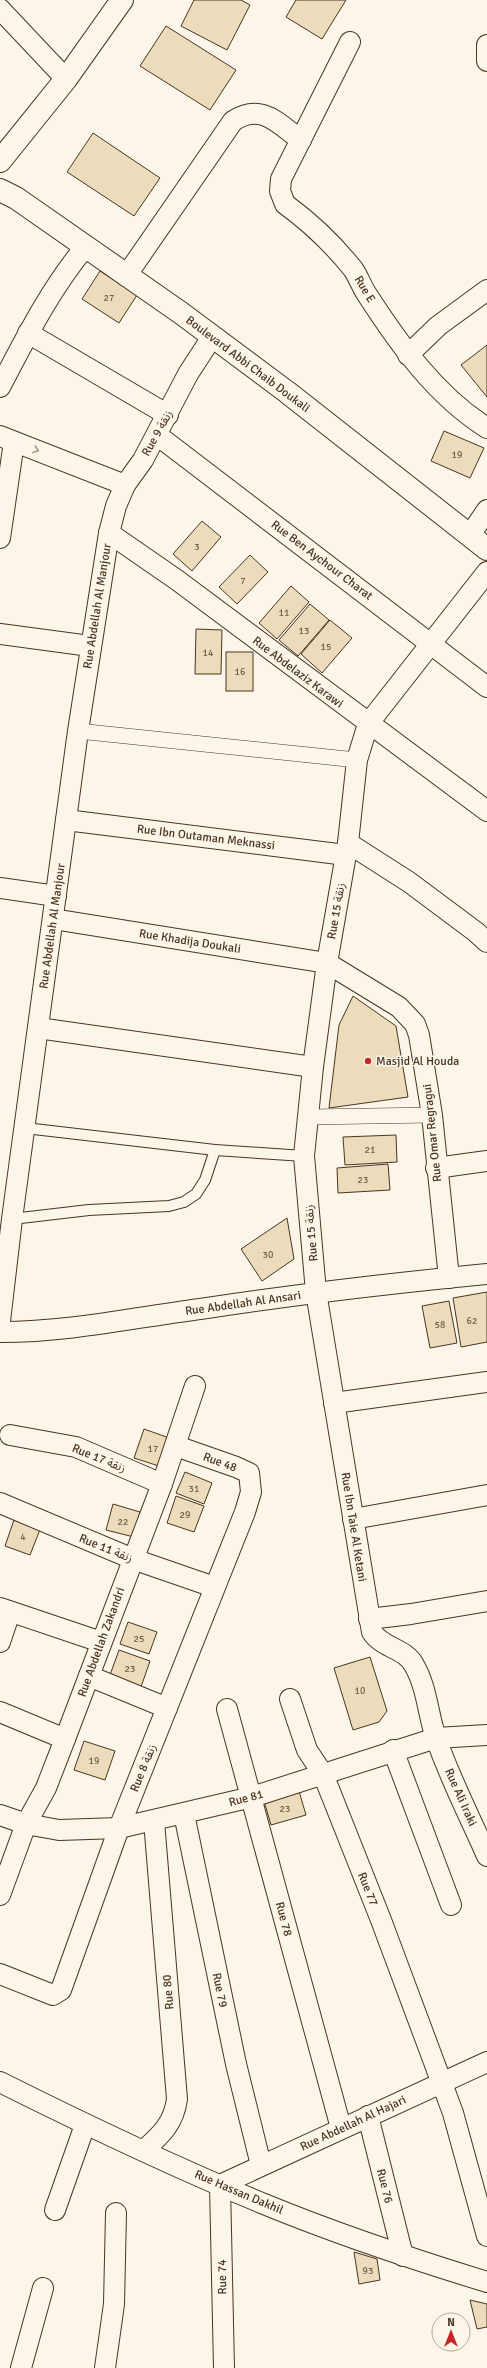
<svg xmlns="http://www.w3.org/2000/svg" width="487" height="2368" font-family="Signika,'Noto Sans Arabic',sans-serif">
	<style>
		.building { fill: #ecdcbc; stroke: #4a3520 }
		.lines { fill: none; stroke-linecap: round; stroke-linejoin: round }
		.service-casing { stroke: #4a3520; stroke-width: 12 }
		.pedestrian-casing { stroke: #4a3520; stroke-width: 16 }
		.minor-casing { stroke: #4a3520; stroke-width: 22 }
		.tertiary-casing { stroke: #4a3520; stroke-width: 24 }
		.primary-casing { stroke: #4a3520; stroke-width: 24 }
		.service { stroke: #fbf6e9; stroke-width: 10 }
		.pedestrian { stroke: #fbf6e9; stroke-width: 15 }
		.minor { stroke: #fbf6e9; stroke-width: 20 }
		.tertiary { stroke: #fbf6e9; stroke-width: 22 }
		.primary { stroke: #fbf6e9; stroke-width: 22 }
		.oneway { stroke: #a29684 }
		.poi-dot { fill: #c62828; stroke: #fbf6e9; stroke-width: 1.5 }
		.labels { text-anchor: middle; stroke-width: 3; stroke-linejoin: round; paint-order: stroke }
		.number-label { font-size: 10px; fill: #725f47 }
		.street-label { font-size: 12px; fill: #4a3520; stroke: #fbf6e9 }
		.poi-label { font-size: 12px; fill: #4a3520; stroke: #fbf6e9; text-anchor: start }
	</style>
	<rect width="100%" height="100%" fill="#fbf6e9"/>
	<g class="building">
		<path d="M 194,0 L 241,0 L 250,5 L 227,50 L 181,26 Z"/>
		<path d="M 296,0 L 346,0 L 322,39 L 286,17 Z"/>
		<path d="M 166,26 L 236,70 L 210,110 L 140,66 Z"/>
		<path d="M 93,133 L 160,178 L 134,216 L 67,172 Z"/>
		<path d="M 100,271 L 137,295 L 119,323 L 82,299 Z"/>
		<path d="M 487,345 L 487,397 L 461,365 Z"/>
		<path d="M 444,431 L 484,448 L 470,478 L 431,461 Z"/>
		<path d="M 202,521 L 221,537 L 192,571 L 173,554 Z"/>
		<path d="M 250,555 L 268,572 L 237,604 L 219,587 Z"/>
		<path d="M 291,586 L 309,602 L 277,639 L 259,623 Z"/>
		<path d="M 310,604 L 329,620 L 298,656 L 279,640 Z"/>
		<path d="M 330,620 L 352,638 L 322,673 L 301,654 Z"/>
		<path d="M 196,629 L 222,630 L 221,674 L 195,674 Z"/>
		<rect x="226" y="652" width="27" height="39"/>
		<path d="M 353,996 L 396,1026 L 408,1097 L 329,1108 L 339,1025 Z"/>
		<path d="M 396,1135 L 397,1162 L 345,1165 L 343,1137 Z"/>
		<path d="M 388,1164 L 390,1190 L 338,1193 L 337,1168 Z"/>
		<path d="M 287,1218 L 294,1259 L 262,1281 L 241,1249 Z"/>
		<path d="M 487,1292 L 487,1342 L 461,1347 L 453,1298 Z"/>
		<path d="M 449,1301 L 457,1343 L 430,1348 L 422,1306 Z"/>
		<path d="M 144,1429 L 172,1439 L 162,1467 L 134,1458 Z"/>
		<path d="M 185,1472 L 212,1483 L 204,1504 L 176,1493 Z"/>
		<path d="M 176,1496 L 204,1506 L 194,1532 L 167,1523 Z"/>
		<path d="M 113,1504 L 140,1512 L 134,1537 L 106,1530 Z"/>
		<path d="M 15,1517 L 41,1527 L 30,1555 L 5,1546 Z"/>
		<path d="M 128,1622 L 157,1632 L 149,1654 L 120,1644 Z"/>
		<path d="M 119,1650 L 150,1661 L 141,1687 L 110,1675 Z"/>
		<path d="M 370,1657 L 387,1711 L 379,1722 L 353,1730 L 334,1668 Z"/>
		<path d="M 84,1741 L 115,1751 L 105,1780 L 74,1770 Z"/>
		<path d="M 299,1791 L 306,1815 L 271,1825 L 264,1801 Z"/>
		<path d="M 354,2252 L 377,2259 L 380,2280 L 359,2284 Z"/>
		<path d="M 470,2300 L 487,2304 L 487,2327 L 477,2329 Z"/>
	</g>
	<g class="lines">
		<defs>
			<g id="service">
				<path d="M 25,1128 L 215,1150 L 304,1156"/>
				<path d="M 12,1219 L 89,1210 L 169,1206 L 184,1202 L 196,1194 L 205,1180 L 215,1150"/>
			</g>
			<g id="pedestrian">
				<path d="M 78,731 L 357,760"/>
				<path d="M 308,1117 L 432,1115"/>
			</g>
			<g id="minor">
				<path d="M 0,9 L 66,79"/>
				<path d="M 350,42 L 281,179 L 280,191 L 285,204 C 311,223 333,244 353,269 C 358,276 361,285 366,293 C 399,344 435,395 487,428"/>
				<path d="M 487,45 L 487,61"/>
				<path d="M 126,276 L 233,121 C 262,102 278,124 301,140"/>
				<path d="M 28,333 L 168,415"/>
				<path d="M 408,355 L 438,326 L 487,290"/>
				<path d="M 0,387 C 26,338 50,289 86,246"/>
				<path d="M 157,435 L 487,687"/>
				<path d="M 0,436 L 125,485"/>
				<path d="M 109,533 L 177,580 L 487,811"/>
				<path d="M 470,535 L 487,510"/>
				<path d="M 0,538 L 14,442"/>
				<path d="M 487,572 L 368,724 L 357,760 L 348,843 L 327,963 L 313,1067 L 304,1156 L 316,1292 L 372,1632 C 382,1648 405,1648 414,1665 C 427,1687 428,1715 436,1738 C 450,1779 470,1817 487,1856"/>
				<path d="M 0,634 L 90,646"/>
				<path d="M 66,820 L 346,855"/>
				<path d="M 348,843 L 409,882 L 476,932 L 487,942"/>
				<path d="M 0,888 L 56,896"/>
				<path d="M 53,919 L 327,963 L 399,1007 L 415,1024 L 419,1035 L 432,1115 L 449,1278"/>
				<path d="M 38,1028 L 313,1067"/>
				<path d="M 436,1168 L 487,1161"/>
				<path d="M 0,1321 L 12,1219 L 78,731 L 109,533 L 116,506 L 125,485 L 143,460 L 188,374 L 212,337"/>
				<path d="M 0,1332 C 70,1332 138,1317 207,1308 C 300,1294 394,1283 487,1274"/>
				<path d="M 334,1403 L 487,1382"/>
				<path d="M 10,1435 L 76,1447 L 162,1484"/>
				<path d="M 0,1503 L 133,1559 L 214,1587"/>
				<path d="M 353,1519 L 487,1495"/>
				<path d="M 0,1608 L 101,1642"/>
				<path d="M 369,1619 L 411,1614 L 487,1601"/>
				<path d="M 0,1642 L 10,1612"/>
				<path d="M 89,1676 L 167,1708"/>
				<path d="M 290,1699 L 307,1750 L 323,1774 L 381,1920 L 453,2113 L 487,2236"/>
				<path d="M 227,1709 L 341,2128"/>
				<path d="M 0,1712 L 65,1739"/>
				<path d="M 393,1750 L 451,1905"/>
				<path d="M 184,1814 L 236,2064 L 261,2165"/>
				<path d="M 0,1815 L 26,1824 L 59,1830 L 119,1828 L 252,1797 L 436,1738 L 487,1735"/>
				<path d="M 0,1895 L 26,1824 L 46,1788 L 65,1739 L 162,1484 L 195,1386"/>
				<path d="M 0,1974 L 53,1995 L 61,1990 L 119,1828 L 245,1512 L 251,1492 L 249,1473 L 236,1467 L 176,1446"/>
				<path d="M 0,2082 C 86,2125 174,2167 264,2204 C 337,2234 412,2259 487,2282"/>
				<path d="M 368,2116 L 403,2256"/>
				<path d="M 144,2150 C 161,2135 174,2123 177,2099 L 154,1821"/>
				<path d="M 55,2210 L 85,2125"/>
				<path d="M 21,2368 L 43,2288"/>
				<path d="M 105,2368 L 114,2304 L 116,2213"/>
				<path d="M 224,2368 L 220,2185 L 487,2062"/>
			</g>
			<path id="tertiary" d="M 0,190 L 16,198 L 181,313 L 287,392 L 487,549"/>
			<path id="primary" d="M 0,161 L 66,79 L 122,0"/>
		</defs>
		<use href="#service" class="service-casing"/>
		<use href="#pedestrian" class="pedestrian-casing"/>
		<use href="#minor" class="minor-casing"/>
		<use href="#tertiary" class="tertiary-casing"/>
		<use href="#primary" class="primary-casing"/>
		<use href="#service" class="service"/>
		<use href="#pedestrian" class="pedestrian"/>
		<use href="#minor" class="minor"/>
		<use href="#tertiary" class="tertiary"/>
		<use href="#primary" class="primary"/>
	</g>
	<defs><path id="oneway-chevron" d="M-2-3.5L2.5 0L-2 3.5" fill="none" stroke-width="1.6" stroke-linecap="round" stroke-linejoin="round"/></defs>
	<use class="oneway" href="#oneway-chevron" transform="translate(36 450) rotate(20)"/>
	<circle class="poi-dot" cx="368" cy="1061" r="4"/>
	<g class="labels">
		<g class="number-label">
			<text x="109" y="301">27</text>
			<text x="457" y="458">19</text>
			<text x="197" y="550">3</text>
			<text x="243" y="584">7</text>
			<text x="284" y="616">11</text>
			<text x="304" y="634">13</text>
			<text x="326" y="650">15</text>
			<text x="208" y="656">14</text>
			<text x="240" y="675">16</text>
			<text x="370" y="1153">21</text>
			<text x="363" y="1183">23</text>
			<text x="268" y="1258">30</text>
			<text x="472" y="1324">62</text>
			<text x="440" y="1328">58</text>
			<text x="153" y="1452">17</text>
			<text x="194" y="1492">31</text>
			<text x="185" y="1518">29</text>
			<text x="123" y="1525">22</text>
			<text x="23" y="1540">4</text>
			<text x="139" y="1642">25</text>
			<text x="130" y="1672">23</text>
			<text x="360" y="1694">10</text>
			<text x="94" y="1764">19</text>
			<text x="285" y="1812">23</text>
			<text x="368" y="2274">93</text>
		</g>
		<g class="street-label">
			<text transform="translate(365 289) rotate(59)" y="4">Rue E</text>
			<text transform="translate(248 364) rotate(37)" y="4">Boulevard Abbi Chaib Doukali</text>
			<text transform="translate(157 433) rotate(-61)" y="4">Rue 9 زنقة</text>
			<text transform="translate(322 560) rotate(37)" y="4">Rue Ben Aychour Charat</text>
			<text transform="translate(97 606) rotate(-81)" y="4">Rue Abdellah Al Manjour</text>
			<text transform="translate(298 672) rotate(37)" y="4">Rue Abdelaziz Karawi</text>
			<text transform="translate(206 837) rotate(7)" y="4">Rue Ibn Outaman Meknassi</text>
			<text transform="translate(336 911) rotate(-80)" y="4">Rue 15 زنقة</text>
			<text transform="translate(52 926) rotate(-82)" y="4">Rue Abdellah Al Manjour</text>
			<text transform="translate(190 941) rotate(9)" y="4">Rue Khadija Doukali</text>
			<text transform="translate(432 1133) rotate(-96)" y="4">Rue Omar Regragui</text>
			<text transform="translate(311 1233) rotate(-95)" y="4">Rue 15 زنقة</text>
			<text transform="translate(243 1303) rotate(-8)" y="4">Rue Abdellah Al Ansari</text>
			<text transform="translate(99 1458) rotate(22)" y="4">Rue 17 زنقة</text>
			<text transform="translate(220 1462) rotate(20)" y="4">Rue 48</text>
			<text transform="translate(354 1527) rotate(81)" y="4">Rue Ibn Taie Al Ketani</text>
			<text transform="translate(106 1548) rotate(22)" y="4">Rue 11 زنقة</text>
			<text transform="translate(101 1642) rotate(-70)" y="4">Rue Abdellah Zakandri</text>
			<text transform="translate(143 1768) rotate(-68)" y="4">Rue 8 زنقة</text>
			<text transform="translate(461 1797) rotate(66)" y="4">Rue Ali Iraki</text>
			<text transform="translate(246 1798) rotate(-15)" y="4">Rue 81</text>
			<text transform="translate(368 1889) rotate(68)" y="4">Rue 77</text>
			<text transform="translate(284 1919) rotate(75)" y="4">Rue 78</text>
			<text transform="translate(220 1990) rotate(78)" y="4">Rue 79</text>
			<text transform="translate(168 1992) rotate(-95)" y="4">Rue 80</text>
			<text transform="translate(353 2123) rotate(-25)" y="4">Rue Abdellah Al Hajari</text>
			<text transform="translate(385 2186) rotate(76)" y="4">Rue 76</text>
			<text transform="translate(239 2192) rotate(23)" y="4">Rue Hassan Dakhil</text>
			<text transform="translate(222 2277) rotate(-91)" y="4">Rue 74</text>
		</g>
		<g class="poi-label">
			<text x="376" y="1065">Masjid Al Houda</text>
		</g>
	</g>
	<g transform="translate(451 2332)"><circle r="19" fill="#fbf6e9" stroke="#b4a999"/>
	<path d="M0-3L7 15L0 10L-7 15Z" fill="#c62828"/>
	<text y="-6" font-size="11" font-weight="bold" text-anchor="middle" fill="#4a3520">N</text>
	</g>
</svg>
